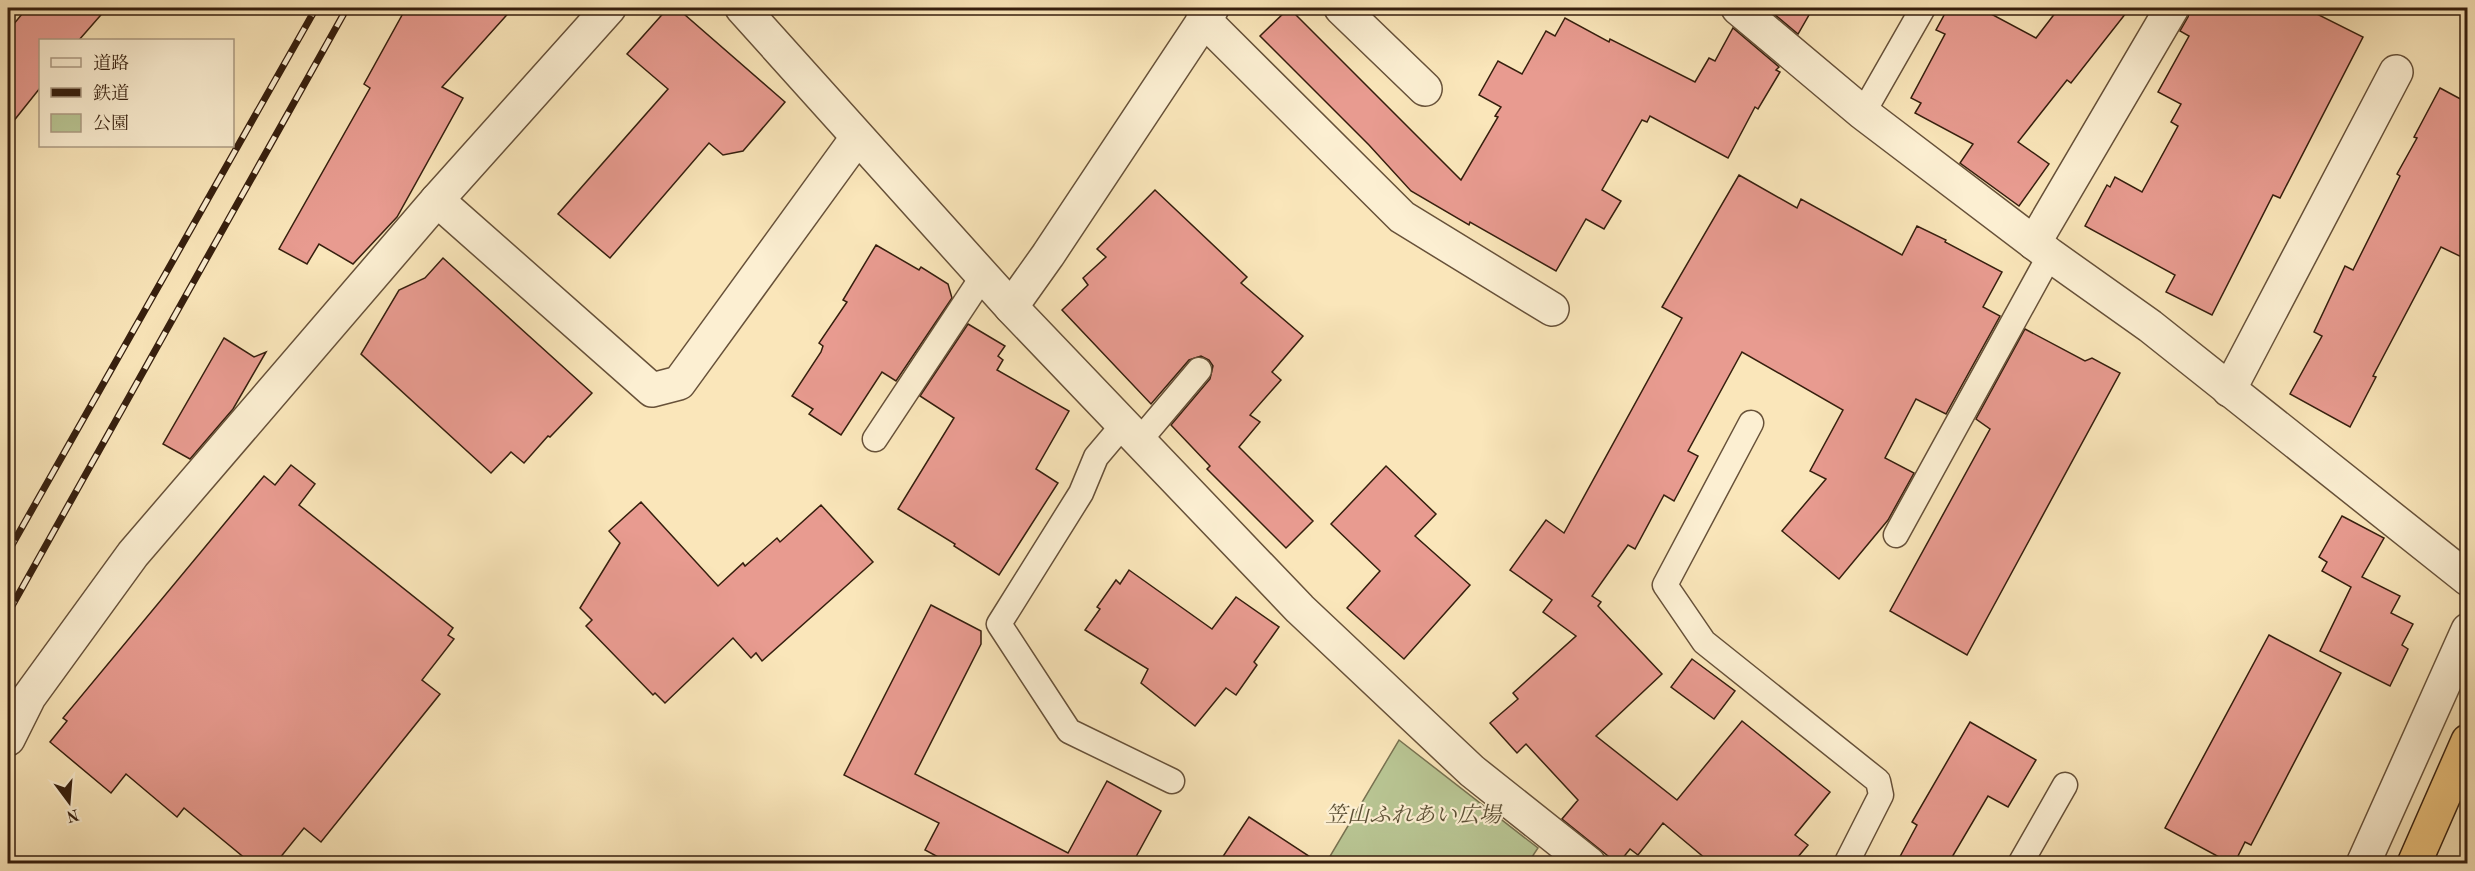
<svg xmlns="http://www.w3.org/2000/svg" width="2475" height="871" font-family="'Old Standard TT','Noto Serif JP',serif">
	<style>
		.green { fill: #b9c694; stroke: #787251; stroke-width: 1.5 }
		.building { fill: #e89b90; stroke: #361f0e; stroke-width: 1.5 }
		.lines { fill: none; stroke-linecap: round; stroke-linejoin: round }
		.service-casing { stroke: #675139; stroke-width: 27 }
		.minor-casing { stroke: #675139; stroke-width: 36 }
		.trunk-casing { stroke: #361f0e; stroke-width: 36 }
		.service { stroke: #fcefd2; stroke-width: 24 }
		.minor { stroke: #fcefd2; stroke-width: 33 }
		.trunk { stroke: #edc37d; stroke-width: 33 }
		.rail-casing { stroke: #361f0e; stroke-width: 7 }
		.rail { stroke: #fcefd2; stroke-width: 4.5; stroke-dasharray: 14; stroke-linecap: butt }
		.labels { text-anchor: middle; stroke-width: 4.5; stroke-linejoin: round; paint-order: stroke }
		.park-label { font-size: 22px; font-style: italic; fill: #5d5136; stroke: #fcefd2 }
	</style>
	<rect width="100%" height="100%" fill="#fae6ba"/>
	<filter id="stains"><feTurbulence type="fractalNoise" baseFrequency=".00333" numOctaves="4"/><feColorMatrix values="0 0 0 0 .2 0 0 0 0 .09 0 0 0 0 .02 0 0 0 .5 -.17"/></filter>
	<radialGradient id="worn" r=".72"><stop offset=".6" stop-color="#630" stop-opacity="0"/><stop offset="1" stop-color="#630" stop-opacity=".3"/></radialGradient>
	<path class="green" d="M 1399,740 L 1538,848 L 1528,863 L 1326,863 Z"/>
	<g class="building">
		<path d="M 27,8 L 107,8 L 79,40 L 40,40 L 40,88 L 8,128 L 8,31 Z"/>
		<path d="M 406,8 L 513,8 L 442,87 L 463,98 L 397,217 L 353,264 L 319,244 L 307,264 L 279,249 L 370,88 L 364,84 Z"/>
		<path d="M 668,8 L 677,8 L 785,102 L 743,151 L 723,155 L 709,143 L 610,258 L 558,214 L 668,89 L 627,54 Z"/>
		<path d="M 1289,8 L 1461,180 L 1498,117 L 1495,116 L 1501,107 L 1479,95 L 1498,61 L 1522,74 L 1546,31 L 1555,36 L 1565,18 L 1609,42 L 1610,39 L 1695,82 L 1709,58 L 1715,61 L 1733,28 L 1779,67 L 1776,70 L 1780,72 L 1758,109 L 1755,107 L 1728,158 L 1650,116 L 1647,122 L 1642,120 L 1602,190 L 1621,201 L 1604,229 L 1586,219 L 1556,271 L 1470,222 L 1469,225 L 1411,191 L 1369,145 L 1260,36 Z"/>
		<path d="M 1767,8 L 1813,8 L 1798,34 Z"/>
		<path d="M 1948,8 L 1980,8 L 2036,38 L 2059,8 L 2130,8 L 2071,83 L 2067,80 L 2018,142 L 2049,164 L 2019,206 L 1960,163 L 1973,144 L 1915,113 L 1921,103 L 1911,98 L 1945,34 L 1936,30 Z"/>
		<path d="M 2191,8 L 2305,8 L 2363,37 L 2280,198 L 2273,195 L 2212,315 L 2166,292 L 2175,275 L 2085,226 L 2107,185 L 2110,187 L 2115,177 L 2142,192 L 2178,126 L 2171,122 L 2181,104 L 2158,92 L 2189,36 L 2180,31 L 2188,17 Z"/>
		<path d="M 2440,88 L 2468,103 L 2468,169 L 2461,178 L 2468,182 L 2468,260 L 2441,247 L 2373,376 L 2376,377 L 2350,427 L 2290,394 L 2322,336 L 2314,332 L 2345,266 L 2353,270 L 2400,176 L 2397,174 L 2417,138 L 2414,137 Z"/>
		<path d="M 1739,175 L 1797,208 L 1801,199 L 1902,255 L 1917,226 L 1946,240 L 1945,242 L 2002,272 L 1983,307 L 2000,316 L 1946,414 L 1916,399 L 1885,458 L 1914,473 L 1888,520 L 1839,579 L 1782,531 L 1826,479 L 1810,471 L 1843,410 L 1742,352 L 1688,451 L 1698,456 L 1674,501 L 1664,495 L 1635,549 L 1628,545 L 1592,596 L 1601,602 L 1598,606 L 1662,674 L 1596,736 L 1677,800 L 1742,721 L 1830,792 L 1795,835 L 1808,845 L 1792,864 L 1712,864 L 1663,823 L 1638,855 L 1630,849 L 1618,864 L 1562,819 L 1578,800 L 1526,744 L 1517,753 L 1490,723 L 1518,699 L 1513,693 L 1576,636 L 1543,612 L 1552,600 L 1510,570 L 1546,520 L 1564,533 L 1682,318 L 1662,307 Z"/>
		<path d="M 1155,190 L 1247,277 L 1241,283 L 1303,336 L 1272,372 L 1281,380 L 1250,415 L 1260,422 L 1239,447 L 1313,521 L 1286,548 L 1207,469 L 1210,466 L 1171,425 L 1210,379 L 1213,366 L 1209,360 L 1201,356 L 1189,360 L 1151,404 L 1062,310 L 1088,285 L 1083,278 L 1106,257 L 1097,249 Z"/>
		<path d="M 876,245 L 919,270 L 921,267 L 948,284 L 952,298 L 896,381 L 882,372 L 841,435 L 809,414 L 813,409 L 792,396 L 821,352 L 823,346 L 819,343 L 847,302 L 843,300 Z"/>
		<path d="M 443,258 L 592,393 L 550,437 L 548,436 L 524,463 L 511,452 L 491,473 L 361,354 L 399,290 L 425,278 Z"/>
		<path d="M 968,324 L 1005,346 L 998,356 L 1003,360 L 997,370 L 1069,411 L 1036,469 L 1058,483 L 999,575 L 954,546 L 955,544 L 898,509 L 954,418 L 920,396 Z"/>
		<path d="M 2025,329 L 2085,361 L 2092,358 L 2120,373 L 1967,655 L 1890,611 L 1990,429 L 1976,419 Z"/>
		<path d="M 224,338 L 254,357 L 266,352 L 233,409 L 190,459 L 163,444 Z"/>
		<path d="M 291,465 L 315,484 L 299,505 L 453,628 L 448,635 L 454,639 L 422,680 L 440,694 L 321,842 L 304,828 L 275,864 L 252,864 L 184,808 L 177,817 L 126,774 L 111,793 L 50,742 L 67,721 L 63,718 L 264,476 L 275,485 Z"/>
		<path d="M 1386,466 L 1436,514 L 1415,536 L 1470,585 L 1404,659 L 1347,608 L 1380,571 L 1331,524 Z"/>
		<path d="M 641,502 L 718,586 L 743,563 L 745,566 L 777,538 L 780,542 L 821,505 L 873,562 L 762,661 L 756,653 L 751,658 L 733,638 L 665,703 L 655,693 L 653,695 L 586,626 L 592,620 L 580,608 L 620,543 L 609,531 Z"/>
		<path d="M 2342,516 L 2384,538 L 2362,577 L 2400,596 L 2391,613 L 2413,624 L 2402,645 L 2408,649 L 2390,686 L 2320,651 L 2351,587 L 2322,571 L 2327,562 L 2319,557 Z"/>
		<path d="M 1129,570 L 1212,629 L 1236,597 L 1279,627 L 1254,662 L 1257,665 L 1236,695 L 1226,688 L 1195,726 L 1141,683 L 1148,669 L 1085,630 L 1100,609 L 1097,607 L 1116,580 L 1120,584 Z"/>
		<path d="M 931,605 L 981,631 L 981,644 L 915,774 L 1068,853 L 1107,781 L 1161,811 L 1132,864 L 951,864 L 925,850 L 939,823 L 844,775 Z"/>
		<path d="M 2269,635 L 2341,673 L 2251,845 L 2245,842 L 2234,864 L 2232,864 L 2165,828 Z"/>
		<path d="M 1692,659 L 1735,691 L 1714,719 L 1671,687 Z"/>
		<path d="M 1970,722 L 2036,760 L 2008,807 L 1988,796 L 1948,864 L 1896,864 L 1917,825 L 1912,822 Z"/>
		<path d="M 1249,817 L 1321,864 L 1218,864 Z"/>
	</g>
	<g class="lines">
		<defs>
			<g id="service">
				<path d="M 1863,113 L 1923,8"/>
				<path d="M 1751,423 L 1665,585 L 1704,642 L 1878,781 L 1881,795 L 1846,864"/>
				<path d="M 1123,425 L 1096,457 L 1081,493 L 999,624 L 1069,731 L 1172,781"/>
				<path d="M 875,439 L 983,276"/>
				<path d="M 1139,441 L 1199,370"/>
				<path d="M 1896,535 L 2050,255"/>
				<path d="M 2020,864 L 2065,785"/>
			</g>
			<g id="minor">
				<path d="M 742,8 L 1011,307 L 1300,609 L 1472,771 L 1589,864"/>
				<path d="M 1341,8 L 1425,89"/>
				<path d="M 1738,8 L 1863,113 L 2050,255 L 2150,326 L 2468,579"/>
				<path d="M 1203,19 L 1402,217 L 1552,309"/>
				<path d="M 437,200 L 652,390 L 679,383 L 857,138"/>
				<path d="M 2034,243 L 2172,8"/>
				<path d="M 1011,307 L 1048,255 L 1212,8"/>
				<path d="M 2229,390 L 2396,72"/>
				<path d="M 8,739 L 29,697 L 133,554 L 437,200 L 609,8"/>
				<path d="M 2363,864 L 2468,630"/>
			</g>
			<path id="trunk" d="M 2414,864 L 2468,741"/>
		</defs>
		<use href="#service" class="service-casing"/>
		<use href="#minor" class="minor-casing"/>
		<use href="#trunk" class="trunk-casing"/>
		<use href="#service" class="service"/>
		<use href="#minor" class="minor"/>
		<use href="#trunk" class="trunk"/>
		<defs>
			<g id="rail">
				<path d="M 8,552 L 316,8"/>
				<path d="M 8,613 L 347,8"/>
			</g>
		</defs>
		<use href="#rail" class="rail-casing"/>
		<use href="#rail" class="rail"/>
	</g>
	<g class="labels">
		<g class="park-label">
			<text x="1413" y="822">笠山ふれあい広場</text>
		</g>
	</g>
	<rect width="2475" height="871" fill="none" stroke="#fae6ba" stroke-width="30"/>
	<rect x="9" y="9" width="2457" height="853" fill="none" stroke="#361f0e" stroke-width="3"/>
	<rect x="15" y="15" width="2445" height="841" fill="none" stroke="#361f0e" stroke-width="1.5"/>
	<rect x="39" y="39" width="195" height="108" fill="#fcefd2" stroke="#ad9c84" stroke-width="1.5"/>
	<rect x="51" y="58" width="30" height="9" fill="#fcefd2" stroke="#ad9c84" stroke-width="1.5"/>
	<text x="93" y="69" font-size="18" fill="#361f0e">道路</text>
	<rect x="51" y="88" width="30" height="9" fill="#361f0e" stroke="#ad9c84" stroke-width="1.5"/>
	<text x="93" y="99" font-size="18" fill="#361f0e">鉄道</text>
	<rect x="51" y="114" width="30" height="18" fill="#b9c694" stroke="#ad9c84" stroke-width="1.5"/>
	<text x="93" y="129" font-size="18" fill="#361f0e">公園</text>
	<g transform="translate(69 802) rotate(164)" stroke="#fcefd2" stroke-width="4.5" paint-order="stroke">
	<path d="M0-4.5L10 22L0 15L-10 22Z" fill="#361f0e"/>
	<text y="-9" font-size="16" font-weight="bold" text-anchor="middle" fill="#361f0e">N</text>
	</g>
	<rect width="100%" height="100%" filter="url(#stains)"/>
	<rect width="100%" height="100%" fill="url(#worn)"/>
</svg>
